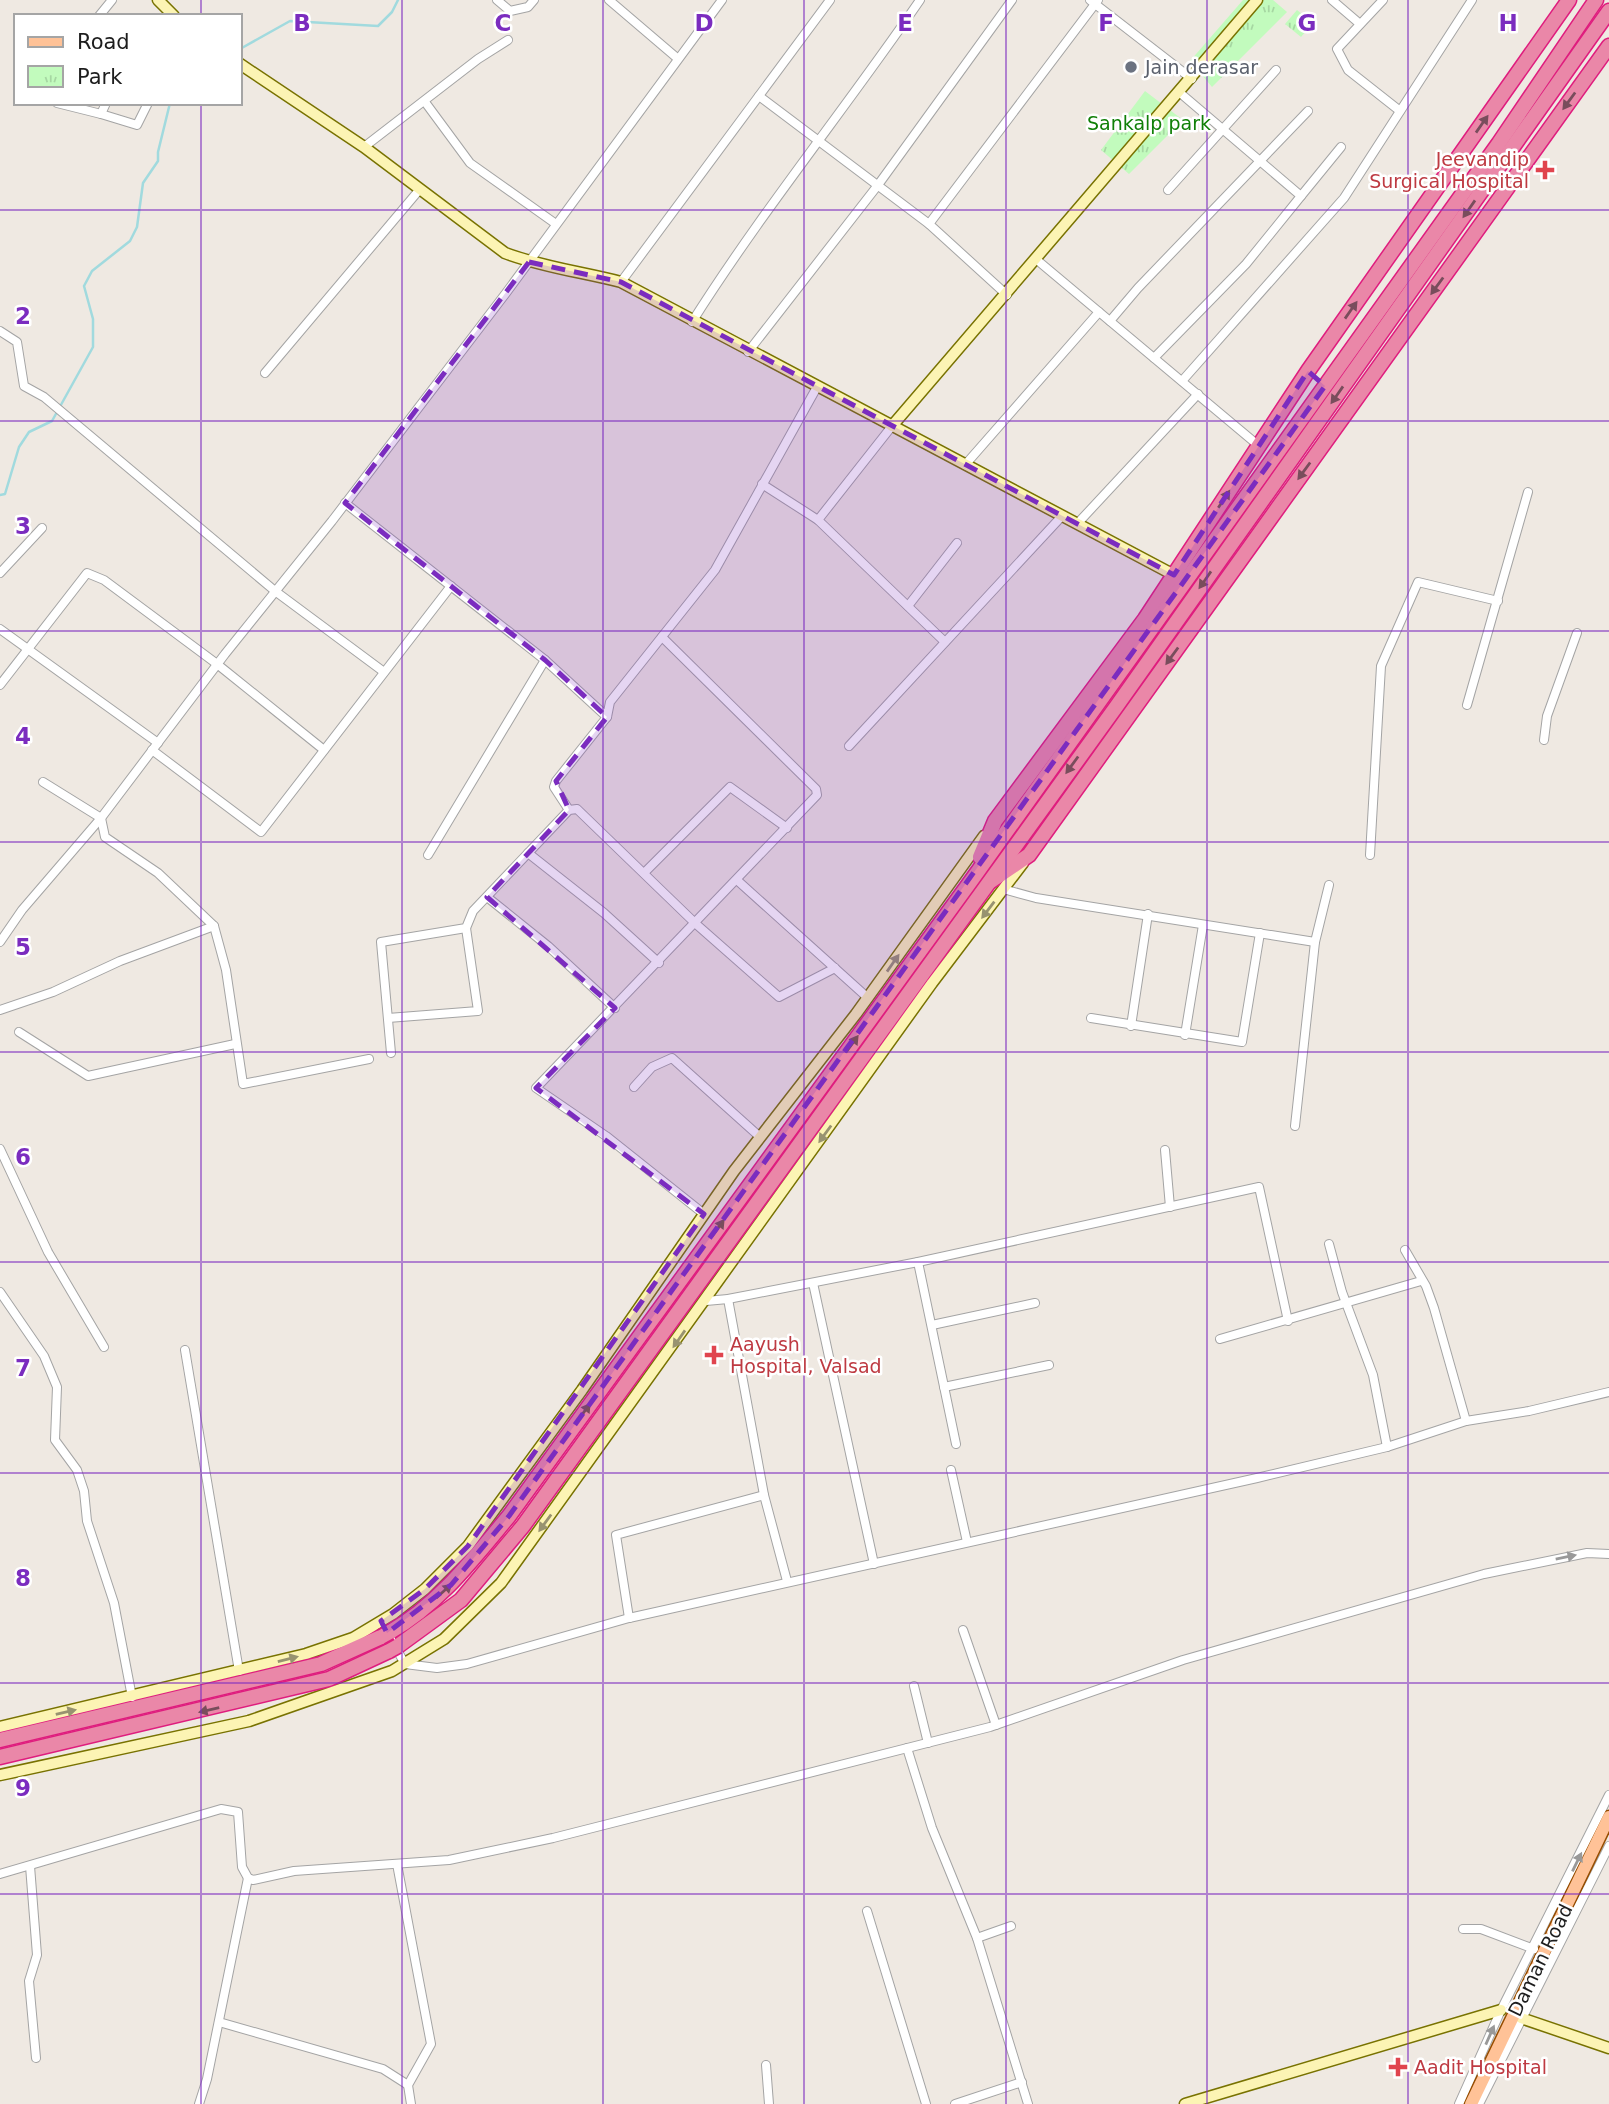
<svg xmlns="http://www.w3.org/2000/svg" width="1609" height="2104" font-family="'DejaVu Sans',sans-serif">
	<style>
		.park { fill: url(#park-tufts) }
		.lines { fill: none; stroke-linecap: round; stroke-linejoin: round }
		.stream { stroke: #a1dade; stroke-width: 2.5 }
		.street-casing { stroke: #a4a4a4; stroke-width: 10 }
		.secondary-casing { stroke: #787201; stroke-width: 13 }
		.primary-casing { stroke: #964d00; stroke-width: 15 }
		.highway-casing { stroke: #df1d7e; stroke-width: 17 }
		.street { stroke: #fff; stroke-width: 8 }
		.secondary { stroke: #fcf4b4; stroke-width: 10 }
		.primary { stroke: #ffc297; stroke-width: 12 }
		.highway { stroke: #ea87a8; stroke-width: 14 }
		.highway-bridge-casing { stroke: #df1d7e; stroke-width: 17; stroke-linecap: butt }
		.highway-bridge { stroke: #ea87a8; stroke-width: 14 }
		.oneway { fill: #794d5c }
		.oneway2 { fill: #989370 }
		.oneway3 { fill: #999 }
		.marked { fill: #7b2cbf; fill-opacity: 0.2; stroke: #7b2cbf; stroke-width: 5; stroke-dasharray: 14 9; stroke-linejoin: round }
		.grid { fill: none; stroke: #7b2cbf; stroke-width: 2; stroke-opacity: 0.55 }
		.worship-dot { fill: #6b7280; stroke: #fff; stroke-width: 2.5 }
		.health-dot { fill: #e0444e; stroke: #fff; stroke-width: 2.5 }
		.labels { text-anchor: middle; stroke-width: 5; stroke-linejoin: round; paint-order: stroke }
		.worship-label { font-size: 19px; fill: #5b616d; stroke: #fff; text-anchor: start }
		.park-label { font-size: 19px; fill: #107f07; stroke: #fff }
		.health-label { font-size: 19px; fill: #be3a42; stroke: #fff; text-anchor: start }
		.street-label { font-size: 19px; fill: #1d1d1d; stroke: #fff }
		.grid-label { font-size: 23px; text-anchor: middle; font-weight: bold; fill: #7b2cbf; stroke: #fff; stroke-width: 5; stroke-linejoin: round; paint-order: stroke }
	</style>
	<defs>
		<pattern id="park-tufts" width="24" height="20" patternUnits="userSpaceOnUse" patternTransform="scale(1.75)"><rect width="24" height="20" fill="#c2fbbd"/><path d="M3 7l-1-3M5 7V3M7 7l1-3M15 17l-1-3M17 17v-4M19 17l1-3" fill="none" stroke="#a6d7a2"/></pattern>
	</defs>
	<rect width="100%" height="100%" fill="#efe9e2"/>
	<g class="park">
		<path d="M 1243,0 L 1273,0 L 1287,12 L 1212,87 L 1190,61 Z"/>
		<path d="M 1297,10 L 1313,23 L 1301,37 L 1285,24 Z"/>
		<path d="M 1145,91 L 1183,120 L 1129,174 L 1101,150 Z"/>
	</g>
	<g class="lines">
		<g class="stream">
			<path d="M 240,49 L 290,21 L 378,26 L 392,12 L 398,0"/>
			<path d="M 0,495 L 5,494 L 19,447 L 29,432 L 52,421 L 93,347 L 93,319 L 84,286 L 92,271 L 130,241 L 137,227 L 143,183 L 158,161 L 158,152 L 170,103"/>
		</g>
		<defs>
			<g id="street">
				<path d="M 497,0 L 510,11 L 528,7 L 534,0"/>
				<path d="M 609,0 L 677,58"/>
				<path d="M 1090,0 L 1192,79"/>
				<path d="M 1332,0 L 1360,24"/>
				<path d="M 1383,0 L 1337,49 L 1348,70 L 1400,111"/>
				<path d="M 99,16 L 112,0"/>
				<path d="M 759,96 L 929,224 L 1007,295"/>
				<path d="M 425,102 L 470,163 L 556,224"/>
				<path d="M 57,103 L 101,114 L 106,103"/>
				<path d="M 101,114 L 137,125 L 148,103"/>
				<path d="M 364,147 L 478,59 L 508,40"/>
				<path d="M 1168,190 L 1276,70"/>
				<path d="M 1301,196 L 1341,147"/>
				<path d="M 929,224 L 1098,0"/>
				<path d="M 1037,260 L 1259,446"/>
				<path d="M 621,282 L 830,0"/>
				<path d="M 1110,321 L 1138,288 L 1308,111"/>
				<path d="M 692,322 C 762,211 846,108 920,0"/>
				<path d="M 0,331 L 17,342 L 24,386 L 44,397 L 275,591 L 384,672"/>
				<path d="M 748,352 L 878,185 L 1012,0"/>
				<path d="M 1154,358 L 1246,264 L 1301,196 L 1179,92"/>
				<path d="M 265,373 L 420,189"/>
				<path d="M 1182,381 L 1344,198 L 1472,0"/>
				<path d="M 892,426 L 818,520 L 945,642"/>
				<path d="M 965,465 L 1099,312"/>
				<path d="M 762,484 L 818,520"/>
				<path d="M 345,503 L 545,660 L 607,717 L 610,702 L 715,570 L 817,387"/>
				<path d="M 1077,524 L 1198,394"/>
				<path d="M 0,573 L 42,528"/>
				<path d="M 908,606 L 957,543"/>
				<path d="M 0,629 L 158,743"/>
				<path d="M 662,637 L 816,789 L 817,795 L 536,1088 L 606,1136 L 704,1214"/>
				<path d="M 0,685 L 87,573 L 104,580 L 217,664 L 324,750"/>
				<path d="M 1467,705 L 1528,492"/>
				<path d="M 1544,740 L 1547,716 L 1577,633"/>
				<path d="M 849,746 L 1062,516"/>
				<path d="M 152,750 L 261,832 L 451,586"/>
				<path d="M 43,782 L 101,818 L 105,837 L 158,873 L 214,926 L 226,970 L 243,1084 L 369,1059"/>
				<path d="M 569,810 L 554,787 L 556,781 L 607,717"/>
				<path d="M 528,853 L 604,913 L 659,963"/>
				<path d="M 428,855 L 545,660"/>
				<path d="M 1370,855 L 1381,666 L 1418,582 L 1498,601"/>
				<path d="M 644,873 L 730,787 L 787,828"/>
				<path d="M 738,881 L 868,998"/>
				<path d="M 1003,889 L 1036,898 L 1315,942"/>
				<path d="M 487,897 L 548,946 L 615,1008"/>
				<path d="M 0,942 L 22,910 L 101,818 L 225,654 L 332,521 L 506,293 L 722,0"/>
				<path d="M 0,1010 L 53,992 L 120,961 L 214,926"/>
				<path d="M 388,1018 L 478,1011 L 466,928"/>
				<path d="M 1091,1018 L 1242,1042 L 1260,933"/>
				<path d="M 1131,1026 L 1148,914"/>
				<path d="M 19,1032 L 88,1076 L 235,1044"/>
				<path d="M 1185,1035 L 1203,925"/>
				<path d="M 391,1053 L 381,942 L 466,928 L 473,911 L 569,810 L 577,809 L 696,924 L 779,997 L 835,968"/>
				<path d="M 634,1087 L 652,1067 L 672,1058 L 760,1137"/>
				<path d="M 1295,1126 L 1315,942 L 1329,885"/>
				<path d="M 0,1149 L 48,1252 L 104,1347"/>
				<path d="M 1165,1150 L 1170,1207"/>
				<path d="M 1329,1244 L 1342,1292 L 1373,1375 L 1387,1447"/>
				<path d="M 1405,1250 L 1426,1286 L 1434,1308 L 1466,1421"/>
				<path d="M 918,1262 L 956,1444"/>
				<path d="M 813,1283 L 874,1564"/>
				<path d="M 0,1292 L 44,1356 L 57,1387 L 55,1440 L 77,1470 L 84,1491 L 87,1521 L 114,1603 L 132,1697"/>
				<path d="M 728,1299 L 764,1495"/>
				<path d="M 706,1301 L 728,1299 L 918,1262 L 1259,1187 L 1288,1321"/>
				<path d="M 932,1325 L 1035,1303"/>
				<path d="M 1220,1339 L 1421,1281"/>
				<path d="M 185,1350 L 239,1671"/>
				<path d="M 944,1387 L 1049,1365"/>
				<path d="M 951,1470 L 967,1542"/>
				<path d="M 629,1618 L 616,1535 L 764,1495 L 787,1581"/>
				<path d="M 963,1630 L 996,1725"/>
				<path d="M 386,1631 L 405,1664 L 437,1668 L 467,1664 L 629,1618 L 1257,1478 L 1387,1447 L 1466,1421 L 1529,1411 L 1609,1392"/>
				<path d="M 914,1686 L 928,1743"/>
				<path d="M 907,1748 L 932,1828 L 977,1938 L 1028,2104"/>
				<path d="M 397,1864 L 431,2044 L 408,2085 L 411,2104"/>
				<path d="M 30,1866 L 37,1955 L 29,1981 L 36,2058"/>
				<path d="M 0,1874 L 221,1809 L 238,1812 L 242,1867 L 248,1878 L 253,1880 L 294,1871 L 449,1860 L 553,1838 L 990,1727 L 1183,1660 L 1484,1574 L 1587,1553 L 1609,1554"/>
				<path d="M 867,1911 L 926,2104"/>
				<path d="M 1463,1929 L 1481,1929 L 1534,1949"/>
				<path d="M 977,1938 L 1011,1926"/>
				<path d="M 219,2022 L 383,2069 L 408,2085"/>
				<path d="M 766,2065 L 769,2104"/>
				<path d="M 199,2104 L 207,2079 L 248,1878"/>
				<path d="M 955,2104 L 1022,2082"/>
				<path d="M 1459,2104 L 1501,2010 L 1609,1795"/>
				<path d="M 1479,2104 L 1609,1846"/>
			</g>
			<g id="secondary">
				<path d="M 158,0 L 174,16"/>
				<path d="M 240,64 L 364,147 L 505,253 C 542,267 582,272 621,282 L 1174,575"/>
				<path d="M 892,426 L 1257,0"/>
				<path d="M 0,1727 L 306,1654 L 353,1638 L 393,1614 L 425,1589 L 468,1546 L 582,1390 L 734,1171 L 856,1014 L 984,836"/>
				<path d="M 0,1775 L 249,1721 L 392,1671 L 444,1639 L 501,1583 L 932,983 L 1023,863"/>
				<path d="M 1521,2018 L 1609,2048"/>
				<path d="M 1185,2104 L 1501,2010"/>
			</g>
			<path id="primary" d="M 1471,2104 L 1609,1817"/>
			<g id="highway">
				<path d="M 980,857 L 995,821 L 1145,619 L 1308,371 L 1569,0"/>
				<path d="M 991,881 L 1029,855 L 1609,46"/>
				<path d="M 390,1632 C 439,1604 473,1559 509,1516 L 971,881 L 1499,143 L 1596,0"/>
				<path d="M 398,1646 L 461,1600 L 523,1526 L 1116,707 L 1609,11"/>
				<path d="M 0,1740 L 321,1664 L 381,1637"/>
				<path d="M 0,1757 L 329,1679 L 389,1651"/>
			</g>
		</defs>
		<use href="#street" class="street-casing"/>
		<use href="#secondary" class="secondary-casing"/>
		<use href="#primary" class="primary-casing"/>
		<use href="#highway" class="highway-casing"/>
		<use href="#street" class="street"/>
		<use href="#secondary" class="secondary"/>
		<use href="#primary" class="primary"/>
		<use href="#highway" class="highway"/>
		<defs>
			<g id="highway-bridge">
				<path d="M 381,1637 L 390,1632"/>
				<path d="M 389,1651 L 398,1646"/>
			</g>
		</defs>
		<use href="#highway-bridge" class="highway-bridge-casing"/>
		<use href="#highway-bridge" class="highway-bridge"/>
	</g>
	<defs><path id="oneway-solid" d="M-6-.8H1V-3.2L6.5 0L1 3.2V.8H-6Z" transform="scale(1.75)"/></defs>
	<g class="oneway">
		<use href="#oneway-solid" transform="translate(1569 101) rotate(126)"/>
		<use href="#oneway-solid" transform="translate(1482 124) rotate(-55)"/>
		<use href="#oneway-solid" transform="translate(1469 209) rotate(125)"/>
		<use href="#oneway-solid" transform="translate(1437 286) rotate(126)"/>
		<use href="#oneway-solid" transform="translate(1351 310) rotate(-55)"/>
		<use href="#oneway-solid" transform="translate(1337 395) rotate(125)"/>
		<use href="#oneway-solid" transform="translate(1304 471) rotate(126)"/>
		<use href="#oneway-solid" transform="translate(1224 499) rotate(-57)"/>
		<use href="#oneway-solid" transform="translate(1205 580) rotate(125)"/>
		<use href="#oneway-solid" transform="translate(1172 656) rotate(126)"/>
		<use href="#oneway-solid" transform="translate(1072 765) rotate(126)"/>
		<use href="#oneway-solid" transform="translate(852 1044) rotate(-54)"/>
		<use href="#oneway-solid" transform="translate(718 1228) rotate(-54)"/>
		<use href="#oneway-solid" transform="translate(584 1412) rotate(-54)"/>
		<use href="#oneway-solid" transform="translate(444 1591) rotate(-42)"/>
		<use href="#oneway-solid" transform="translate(209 1710) rotate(167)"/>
	</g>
	<g class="oneway2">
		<use href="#oneway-solid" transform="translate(988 910) rotate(127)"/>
		<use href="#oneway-solid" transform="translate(893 963) rotate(-55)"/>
		<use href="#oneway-solid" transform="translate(825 1134) rotate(126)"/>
		<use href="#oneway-solid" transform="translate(679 1339) rotate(125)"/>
		<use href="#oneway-solid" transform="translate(545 1523) rotate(126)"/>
		<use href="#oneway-solid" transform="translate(288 1659) rotate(-14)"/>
		<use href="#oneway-solid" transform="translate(66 1712) rotate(-13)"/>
	</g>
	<g class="oneway3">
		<use href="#oneway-solid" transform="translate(1566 1557) rotate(-11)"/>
		<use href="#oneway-solid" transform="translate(1577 1862) rotate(-64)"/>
		<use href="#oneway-solid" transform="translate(1490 2035) rotate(-66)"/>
	</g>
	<path class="marked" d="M 529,262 L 621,282 L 1174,575 L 1308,371 L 1325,386 L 509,1516 L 451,1585 L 387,1633 L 381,1621 L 425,1589 L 468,1546 L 704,1214 L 536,1088 L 615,1008 L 487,897 L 569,810 L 556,781 L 607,717 L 545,660 L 345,503 Z"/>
	<path class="grid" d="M 201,0 L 201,16M 402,0 L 402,2104M 603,0 L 603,2104M 804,0 L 804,2104M 1006,0 L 1006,2104M 1207,0 L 1207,2104M 1408,0 L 1408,2104M 201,103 L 201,2104M 0,210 L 1609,210M 0,421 L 1609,421M 0,631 L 1609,631M 0,842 L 1609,842M 0,1052 L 1609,1052M 0,1262 L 1609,1262M 0,1473 L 1609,1473M 0,1683 L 1609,1683M 0,1894 L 1609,1894"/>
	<circle class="worship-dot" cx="1131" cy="67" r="7"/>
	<g class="health-dot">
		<path d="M1541.5 159.5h7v7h7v7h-7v7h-7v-7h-7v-7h7z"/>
		<path d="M710.5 1344.5h7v7h7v7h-7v7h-7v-7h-7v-7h7z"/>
		<path d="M1394.5 2056.5h7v7h7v7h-7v7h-7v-7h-7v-7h7z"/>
	</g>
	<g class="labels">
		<g class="worship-label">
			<text x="1145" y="74">Jain derasar</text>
		</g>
		<g class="park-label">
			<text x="1149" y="130">Sankalp park</text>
		</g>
		<g class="health-label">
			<text x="1529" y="166" text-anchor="end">Jeevandip<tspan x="1529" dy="22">Surgical Hospital</tspan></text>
			<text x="730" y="1351">Aayush<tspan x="730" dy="22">Hospital, Valsad</tspan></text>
			<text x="1414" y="2074">Aadit Hospital</text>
		</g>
		<g class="street-label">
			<text transform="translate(1540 1960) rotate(-64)" y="7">Daman Road</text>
		</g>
	</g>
	<g class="grid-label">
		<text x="302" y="31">B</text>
		<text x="503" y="31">C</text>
		<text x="704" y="31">D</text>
		<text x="905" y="31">E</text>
		<text x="1106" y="31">F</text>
		<text x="1307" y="31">G</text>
		<text x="1508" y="31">H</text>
		<text x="23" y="324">2</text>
		<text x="23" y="534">3</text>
		<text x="23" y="744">4</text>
		<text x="23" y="955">5</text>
		<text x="23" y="1165">6</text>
		<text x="23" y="1376">7</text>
		<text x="23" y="1586">8</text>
		<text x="23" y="1796">9</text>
	</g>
	<rect x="14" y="14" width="228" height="91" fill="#ffffff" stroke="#a5a5a5" stroke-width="2"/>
	<rect x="28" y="37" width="35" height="10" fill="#ffc297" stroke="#a5a5a5" stroke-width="2"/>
	<text x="77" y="49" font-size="21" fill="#1d1d1d">Road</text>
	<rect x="28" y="66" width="35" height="21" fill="url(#park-tufts)" stroke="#a5a5a5" stroke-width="2"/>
	<text x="77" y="84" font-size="21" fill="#1d1d1d">Park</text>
</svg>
